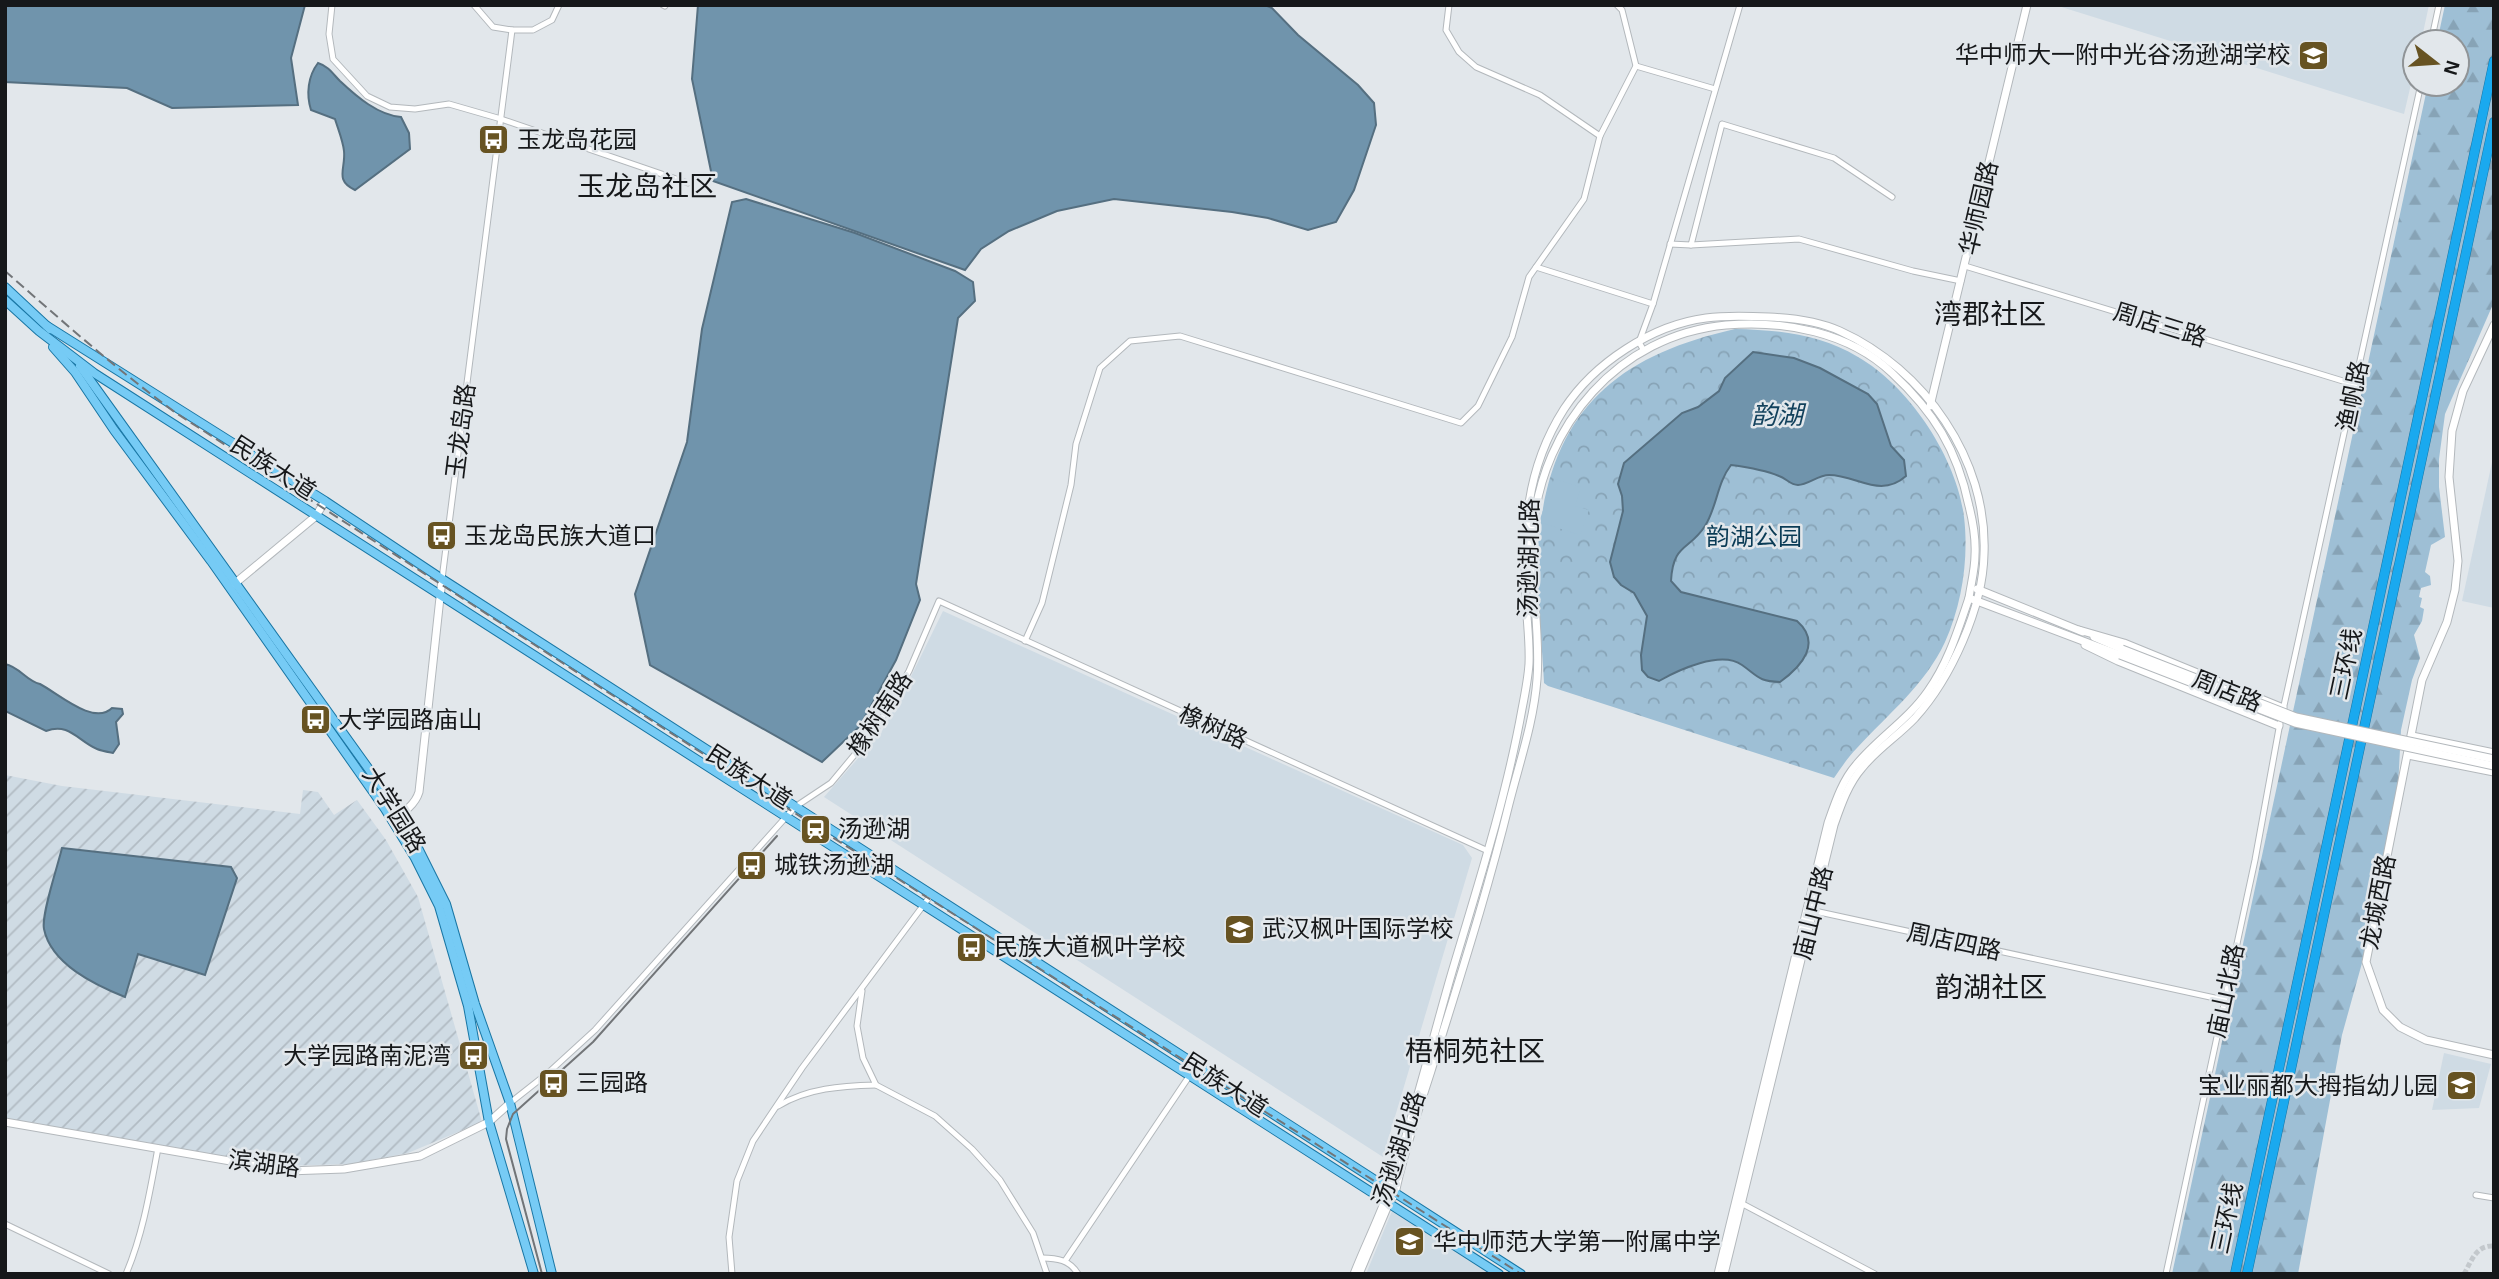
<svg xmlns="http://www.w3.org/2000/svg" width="2499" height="1279" font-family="Arial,'Noto Sans SC',sans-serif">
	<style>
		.built { fill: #cfdbe4 }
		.industrial { fill: url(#industrial-furrows) }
		.forest { fill: url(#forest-firs) }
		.park { fill: url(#park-crowns) }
		.garden { fill: #9ebfd5 }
		.water { fill: #7094ac; stroke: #556f80; stroke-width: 2 }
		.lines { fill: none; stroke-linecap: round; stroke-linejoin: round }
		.street-tunnel { stroke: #c3c8cc; stroke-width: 5; stroke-dasharray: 5 2.5; stroke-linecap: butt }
		.street-casing { stroke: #b3b8bc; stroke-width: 7 }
		.secondary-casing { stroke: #b3b8bc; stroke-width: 9 }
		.primary-casing { stroke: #1976a4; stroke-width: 10 }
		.highway-casing { stroke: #1976a4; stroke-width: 10 }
		.street { stroke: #fff; stroke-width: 5 }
		.secondary { stroke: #fff; stroke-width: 7 }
		.primary { stroke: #76cbf5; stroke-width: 8 }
		.highway { stroke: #1aa9ef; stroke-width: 9 }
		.tram { stroke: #727578; stroke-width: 2 }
		.rail { stroke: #727578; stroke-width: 2; stroke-dasharray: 10 5; stroke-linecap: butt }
		.secondary-bridge-casing { stroke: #b3b8bc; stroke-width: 9; stroke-linecap: butt }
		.secondary-bridge { stroke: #fff; stroke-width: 7 }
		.labels { text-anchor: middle; stroke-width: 5; stroke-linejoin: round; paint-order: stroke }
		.poi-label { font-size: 24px; fill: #16181a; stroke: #e2e7eb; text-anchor: start }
		.street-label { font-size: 24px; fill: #16181a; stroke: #e2e7eb }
		.park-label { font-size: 24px; fill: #0a3b55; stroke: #e2e7eb }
		.water-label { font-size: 26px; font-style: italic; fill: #12415c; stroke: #e2e7eb }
		.quarter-label { font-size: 28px; fill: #16181a; stroke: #e2e7eb }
	</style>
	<defs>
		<pattern id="industrial-furrows" width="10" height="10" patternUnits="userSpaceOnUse" patternTransform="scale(1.75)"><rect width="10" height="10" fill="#cfdbe4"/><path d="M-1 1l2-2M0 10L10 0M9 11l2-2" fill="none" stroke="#b1bbc3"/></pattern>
		<pattern id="forest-firs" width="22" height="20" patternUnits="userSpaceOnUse" patternTransform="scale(1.75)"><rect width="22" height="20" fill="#9ebfd5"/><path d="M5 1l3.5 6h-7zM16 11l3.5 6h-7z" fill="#87a3b6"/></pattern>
		<pattern id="park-crowns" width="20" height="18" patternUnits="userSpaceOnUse" patternTransform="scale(1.75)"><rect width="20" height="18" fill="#9ebfd5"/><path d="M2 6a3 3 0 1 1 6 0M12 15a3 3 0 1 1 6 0" fill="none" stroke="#87a3b6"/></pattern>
	</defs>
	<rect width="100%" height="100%" fill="#e2e7eb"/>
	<g class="built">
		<path d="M 2055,5 L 2429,5 L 2421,42 L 2415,42 L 2415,67 L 2404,114 Z"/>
		<path d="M 2494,453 L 2494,608 L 2462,601 Z"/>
		<path d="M 943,611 L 1463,845 L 1472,858 L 1383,1157 L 824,797 L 882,731 L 901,697 Z"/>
		<path d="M 2444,1053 L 2491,1064 L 2479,1108 L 2432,1110 Z"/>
		<path d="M 1392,1211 L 1491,1274 L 1366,1274 Z"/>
	</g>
	<path class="industrial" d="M 5,775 L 62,786 L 300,814 L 303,790 L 318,792 L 334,815 L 357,800 L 386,840 L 418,897 L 482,1122 L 408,1153 L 350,1164 L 278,1166 L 5,1119 Z"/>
	<path class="forest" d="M 2445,5 L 2494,5 L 2494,302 L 2445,414 L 2439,459 L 2439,487 L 2445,537 L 2431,545 L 2425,572 L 2430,576 L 2431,585 L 2421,588 L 2419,597 L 2422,598 L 2420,607 L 2424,609 L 2422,621 L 2414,635 L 2420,658 L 2412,680 L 2401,730 L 2398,788 L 2362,963 L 2342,1035 L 2298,1274 L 2172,1274 L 2428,84 L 2457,84 L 2457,42 L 2437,42 Z"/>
	<path class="park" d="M 1735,329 C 1779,330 1820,334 1858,357 C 1909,386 1957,458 1964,517 C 1969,558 1962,604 1945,642 C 1925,685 1888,714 1857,748 C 1848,757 1841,768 1834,778 L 1548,686 L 1544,683 C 1542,633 1533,577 1540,528 C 1555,407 1620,355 1735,329 Z"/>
	<path class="garden" d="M 1554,479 L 1581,487 L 1575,506 L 1589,510 L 1580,535 L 1539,522 Z"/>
	<g class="water">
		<path d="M 5,5 L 305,5 L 291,58 L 298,105 L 172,108 L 127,88 L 5,82 Z"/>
		<path d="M 698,5 L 1265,5 L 1272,8 L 1298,35 L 1358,85 L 1374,103 L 1376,125 L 1354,190 L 1336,222 L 1308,230 L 1268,218 L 1232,212 L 1114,199 L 1057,211 L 1009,231 L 981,249 L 965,270 L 713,181 L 692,79 Z"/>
		<path d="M 318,63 C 328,66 333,74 340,81 C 357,97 378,115 401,117 L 409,133 L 410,149 L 355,190 C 334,180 346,169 344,151 C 343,141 338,129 335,119 L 311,110 C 306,94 308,76 318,63 Z"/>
		<path d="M 746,199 L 855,233 L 955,271 L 973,282 L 975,301 L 958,318 L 916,584 L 920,600 L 896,660 L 860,726 L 822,762 L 650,665 L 635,594 L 687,442 L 702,329 L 732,202 Z"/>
		<path d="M 1753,352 L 1794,358 L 1820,368 L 1868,394 L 1877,404 L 1891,446 L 1904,460 L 1906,476 C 1880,499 1857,475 1829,475 C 1818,475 1808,485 1798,485 C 1790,485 1786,478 1779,476 C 1765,470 1746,467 1731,465 C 1717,483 1717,507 1705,526 C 1689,551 1673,543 1671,581 L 1681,592 L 1797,621 C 1822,643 1802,666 1780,682 C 1758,681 1759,677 1742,665 C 1721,650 1678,670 1659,681 L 1648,677 L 1642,670 L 1641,655 L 1647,616 L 1634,593 L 1621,585 L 1614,577 L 1610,562 L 1623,511 L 1622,496 L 1618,484 L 1624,463 L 1682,413 L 1698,407 L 1719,391 L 1725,378 Z"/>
		<path d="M 5,664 C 20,667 26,681 40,684 C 59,694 94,726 112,708 L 122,709 L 123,714 L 116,722 L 119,744 L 113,753 C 108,752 102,751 97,749 C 78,741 69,722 46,731 L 5,711 Z"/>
		<path d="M 62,848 L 231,867 L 237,878 L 205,975 L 138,954 L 125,997 C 95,985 51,964 44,929 C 41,915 58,865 62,848 Z"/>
	</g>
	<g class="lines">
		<path class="street-tunnel" d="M 2464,1274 C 2472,1260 2476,1245 2494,1246"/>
		<defs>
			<g id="street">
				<path d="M 332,5 L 329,34 L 333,59 L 367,96 L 390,107 L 415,109 L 449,104 L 501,119 L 688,183"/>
				<path d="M 474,5 L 493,27 L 512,30 L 533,30 L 552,20 L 559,5"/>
				<path d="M 663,5 L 665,6"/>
				<path d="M 1449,5 L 1446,30 L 1459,52 L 1476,67 L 1540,95 L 1600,136"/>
				<path d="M 2431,42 L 2439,5"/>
				<path d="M 1636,66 L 1715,89"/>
				<path d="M 1670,244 L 1691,245 L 1722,124 L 1834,158 L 1892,197"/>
				<path d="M 1691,245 L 1799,239 L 1913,271 L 1961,281"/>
				<path d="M 1965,266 L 2356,385"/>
				<path d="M 1536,267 L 1653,304"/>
				<path d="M 1644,351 L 1639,342 L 1653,304 L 1740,5"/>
				<path d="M 442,579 L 512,30"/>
				<path d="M 1025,641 L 1042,603 L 1071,485 L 1076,444 L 1100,368 L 1130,341 L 1180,336 L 1461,423 L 1478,406 L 1512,337 L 1529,277 L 1584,199 L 1600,136 L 1636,66 L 1622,10 L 1617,5"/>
				<path d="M 2283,710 L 2421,84"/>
				<path d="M 1810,910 L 2224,1000"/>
				<path d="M 876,1085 L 935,1116 L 972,1149 L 1000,1180 L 1033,1233 L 1047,1274"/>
				<path d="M 510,1103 L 548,1073 L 595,1030 L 795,807 L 831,783 L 876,729 L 909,671 L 939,601 L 1488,851"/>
				<path d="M 778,1106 C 808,1088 841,1086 876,1085 L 863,1058 L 857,1026 L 862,991"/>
				<path d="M 2476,1195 L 2494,1198"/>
				<path d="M 1739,1202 L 1875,1274"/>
				<path d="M 5,1224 L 109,1274"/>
				<path d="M 1042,1258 C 1057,1258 1070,1260 1078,1274"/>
				<path d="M 1065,1261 L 1196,1066"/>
				<path d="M 126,1274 C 143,1234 150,1191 158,1148"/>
				<path d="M 732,1274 L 729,1237 L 737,1181 L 753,1141 L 802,1068 L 931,895"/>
				<path d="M 2166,1274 L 2255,860 L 2280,723"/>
			</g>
			<g id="secondary">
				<path d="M 2494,325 L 2463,391 L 2452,431 L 2449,477 L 2458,561 L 2455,590 L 2447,622 L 2422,680 L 2366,962 L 2383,1010 L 2400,1027 L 2426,1040 L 2494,1055"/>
				<path d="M 1930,406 L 2027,5"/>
				<path d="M 233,585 L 316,516 L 325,501"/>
				<path d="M 1977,589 L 2083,632"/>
				<path d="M 2079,630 L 2124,643 L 2283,708"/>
				<path d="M 2094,637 L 2122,649"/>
				<path d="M 2085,645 L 2118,661 L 2279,726"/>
				<path d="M 2412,736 L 2494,753"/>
				<path d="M 2408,755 L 2494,772"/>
				<path d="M 392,820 C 404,812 415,805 419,792 L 442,579"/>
				<path d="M 5,1122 L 288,1171 L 344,1169 L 420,1156 L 489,1122 L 510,1103"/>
				<path d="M 1354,1274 C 1365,1246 1379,1218 1389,1190 C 1413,1119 1431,1044 1452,972 C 1478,885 1506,798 1522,709 C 1525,694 1528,679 1529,664 C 1530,643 1527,621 1526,601 C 1523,531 1525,470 1564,409 C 1594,363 1652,325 1706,318 C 1727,315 1748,316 1769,317 C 1793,318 1818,321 1840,331 C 1924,369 1988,459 1984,554 C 1983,608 1951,678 1915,718 C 1898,736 1877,749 1862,768 C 1848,784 1841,805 1834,825 L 1724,1274"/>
				<path d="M 1359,1274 L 1389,1203 L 1395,1194 C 1403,1153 1418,1112 1431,1071 C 1458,983 1487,894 1509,804 C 1519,764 1534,721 1537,679 C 1541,630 1529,580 1533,530 C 1542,425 1619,335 1726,325 C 1784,320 1849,332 1892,373 C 1934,412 1957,449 1969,506 C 1973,522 1976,538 1975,555 C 1975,569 1971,584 1969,598 L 2120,655"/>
				<path d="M 1718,1274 L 1828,823 C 1835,803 1842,781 1856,765 C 1878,738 1908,720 1928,691 C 1948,663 1958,630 1969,598"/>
			</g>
			<g id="primary">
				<path d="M 5,287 L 50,329"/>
				<path d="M 5,300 L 39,331 L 94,373 L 1499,1274"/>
				<path d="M 47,326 L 325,501 L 442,579 L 1521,1274"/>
				<path d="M 53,347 L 75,372 L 114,430 L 211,561 L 385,809 L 415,858 L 439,906 L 468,1006 L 489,1122 L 534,1274"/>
				<path d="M 80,366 L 401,814 L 446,904 L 475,1004 L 510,1103 L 552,1274"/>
			</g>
			<g id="highway">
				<path d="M 2235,1274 L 2494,61"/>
				<path d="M 2247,1274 L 2494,122"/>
			</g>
		</defs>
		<use href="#street" class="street-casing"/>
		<use href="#secondary" class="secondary-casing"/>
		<use href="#primary" class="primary-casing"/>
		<use href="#highway" class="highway-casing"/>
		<use href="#street" class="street"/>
		<use href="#secondary" class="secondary"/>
		<use href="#primary" class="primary"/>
		<use href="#highway" class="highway"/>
		<path class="tram" d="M 542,1274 L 506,1139 L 507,1129 L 513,1114 L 593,1042 L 777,836"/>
		<path class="rail" d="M 5,271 C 61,320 116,369 176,413 L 821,830 L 1521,1274"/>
		<defs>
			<g id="secondary-bridge">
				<path d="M 2122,649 L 2296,717 L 2494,759"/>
				<path d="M 2120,655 L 2295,723 L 2494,766"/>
			</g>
		</defs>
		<use href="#secondary-bridge" class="secondary-bridge-casing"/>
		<use href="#secondary-bridge" class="secondary-bridge"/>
	</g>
	<defs>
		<symbol id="school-square" viewBox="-11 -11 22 22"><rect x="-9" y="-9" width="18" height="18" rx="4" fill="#675322" stroke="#e2e7eb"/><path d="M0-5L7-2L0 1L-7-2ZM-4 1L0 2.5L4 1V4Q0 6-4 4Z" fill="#fff"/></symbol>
		<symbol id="bus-square" viewBox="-11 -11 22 22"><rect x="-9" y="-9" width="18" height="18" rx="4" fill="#675322" stroke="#e2e7eb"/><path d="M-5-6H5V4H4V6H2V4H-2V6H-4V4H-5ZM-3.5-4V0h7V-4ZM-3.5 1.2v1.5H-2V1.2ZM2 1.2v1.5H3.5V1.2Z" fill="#fff"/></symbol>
		<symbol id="station-square" viewBox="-11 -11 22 22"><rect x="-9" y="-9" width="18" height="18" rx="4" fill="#675322" stroke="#e2e7eb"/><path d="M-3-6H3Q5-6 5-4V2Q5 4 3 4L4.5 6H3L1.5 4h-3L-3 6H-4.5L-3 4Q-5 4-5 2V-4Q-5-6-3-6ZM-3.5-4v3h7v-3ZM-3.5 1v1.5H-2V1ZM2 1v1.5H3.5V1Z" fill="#fff"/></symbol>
	</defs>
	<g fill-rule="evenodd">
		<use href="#school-square" x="2296" y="38" width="35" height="35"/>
		<use href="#bus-square" x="476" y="122" width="35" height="35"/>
		<use href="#bus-square" x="424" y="518" width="35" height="35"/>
		<use href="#bus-square" x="298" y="702" width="35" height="35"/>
		<use href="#station-square" x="798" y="812" width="35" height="35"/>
		<use href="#bus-square" x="734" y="848" width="35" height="35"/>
		<use href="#school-square" x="1222" y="912" width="35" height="35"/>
		<use href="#bus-square" x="954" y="930" width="35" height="35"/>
		<use href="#bus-square" x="456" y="1038" width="35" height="35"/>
		<use href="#bus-square" x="536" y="1066" width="35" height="35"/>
		<use href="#school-square" x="2444" y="1068" width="35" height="35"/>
		<use href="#school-square" x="1392" y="1224" width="35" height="35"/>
	</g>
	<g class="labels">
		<g class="poi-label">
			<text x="2291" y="63" text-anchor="end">华中师大一附中光谷汤逊湖学校</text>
			<text x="517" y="148">玉龙岛花园</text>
			<text x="464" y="544">玉龙岛民族大道口</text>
			<text x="338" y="728">大学园路庙山</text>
			<text x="838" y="837">汤逊湖</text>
			<text x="774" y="873">城铁汤逊湖</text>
			<text x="1262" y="937">武汉枫叶国际学校</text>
			<text x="994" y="955">民族大道枫叶学校</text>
			<text x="451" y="1064" text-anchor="end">大学园路南泥湾</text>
			<text x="576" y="1091">三园路</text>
			<text x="2438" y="1094" text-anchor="end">宝业丽都大拇指幼儿园</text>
			<text x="1433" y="1250">华中师范大学第一附属中学</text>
		</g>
		<g class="street-label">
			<text transform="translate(1979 208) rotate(-77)" y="8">华师园路</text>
			<text transform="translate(2160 325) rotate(17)" y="8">周店三路</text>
			<text transform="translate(2353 396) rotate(-78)" y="8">渔帆路</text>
			<text transform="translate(461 431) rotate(-83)" y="8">玉龙岛路</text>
			<text transform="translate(273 468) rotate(33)" y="8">民族大道</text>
			<text transform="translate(1529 558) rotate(-89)" y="8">汤逊湖北路</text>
			<text transform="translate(2346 664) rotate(-78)" y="8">三环线</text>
			<text transform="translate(2227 691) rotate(22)" y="8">周店路</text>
			<text transform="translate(880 714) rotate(-57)" y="8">橡树南路</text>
			<text transform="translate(1213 727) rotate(24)" y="8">橡树路</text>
			<text transform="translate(749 777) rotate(33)" y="8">民族大道</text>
			<text transform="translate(394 810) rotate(58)" y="8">大学园路</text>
			<text transform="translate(2378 902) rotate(-79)" y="8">龙城西路</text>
			<text transform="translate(1813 913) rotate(-76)" y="8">庙山中路</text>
			<text transform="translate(1954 942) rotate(12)" y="8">周店四路</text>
			<text transform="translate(2226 991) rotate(-78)" y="8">庙山北路</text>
			<text transform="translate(1225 1085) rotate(33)" y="8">民族大道</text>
			<text transform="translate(1399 1149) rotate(-72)" y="8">汤逊湖北路</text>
			<text transform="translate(264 1164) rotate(7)" y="8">滨湖路</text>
			<text transform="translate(2227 1218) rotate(-78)" y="8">三环线</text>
		</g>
		<g class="park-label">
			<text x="1754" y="545">韵湖公园</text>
		</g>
		<g class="water-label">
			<text x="1777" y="424">韵湖</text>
		</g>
		<g class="quarter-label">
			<text x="647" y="196">玉龙岛社区</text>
			<text x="1990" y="324">湾郡社区</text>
			<text x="1991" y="997">韵湖社区</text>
			<text x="1475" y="1061">梧桐苑社区</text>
		</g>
	</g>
	<rect width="2499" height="1279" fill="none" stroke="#16181a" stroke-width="14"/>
	<g transform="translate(2436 63) rotate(107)"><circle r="33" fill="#e2e7eb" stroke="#909497" stroke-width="2"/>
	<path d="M0-5L12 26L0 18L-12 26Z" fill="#675322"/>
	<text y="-10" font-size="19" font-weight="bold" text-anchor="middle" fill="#16181a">N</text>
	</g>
</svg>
